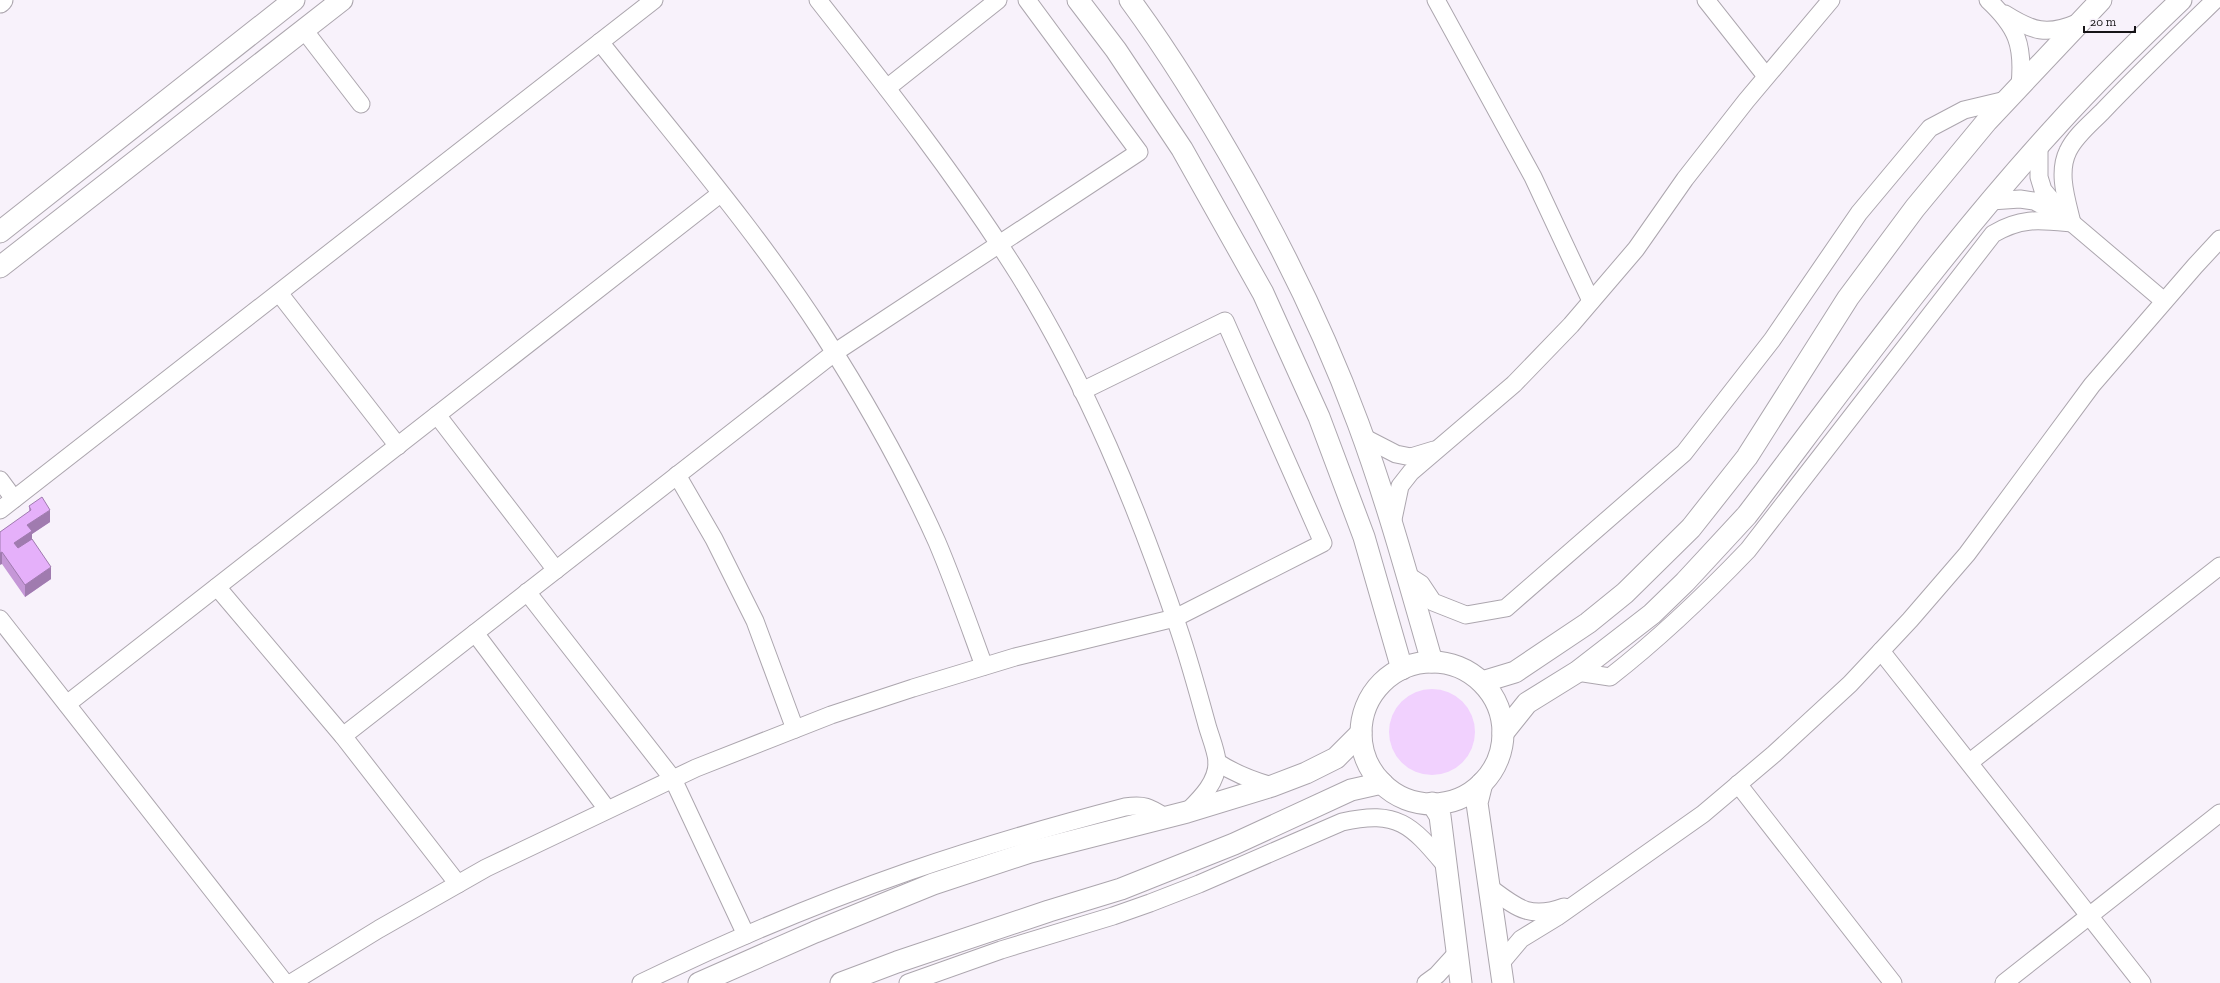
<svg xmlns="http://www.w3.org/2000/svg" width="2220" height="983" font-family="'Zilla Slab',serif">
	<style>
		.green { fill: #f1d1fe }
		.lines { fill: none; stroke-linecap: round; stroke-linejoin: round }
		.minor-casing { stroke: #aca6ae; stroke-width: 19 }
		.major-casing { stroke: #aca6ae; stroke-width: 23 }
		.minor { stroke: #fff; stroke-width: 17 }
		.major { stroke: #fff; stroke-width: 21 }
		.wall { fill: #c597d7 }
		.shaded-wall { fill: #a07baf }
		.building { fill: #e5b0fa; stroke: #a07baf }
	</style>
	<rect width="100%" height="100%" fill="#f8f2fb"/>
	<circle class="green" cx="1432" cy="732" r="43"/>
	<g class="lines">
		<defs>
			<g id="minor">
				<path d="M 818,0 C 888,89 958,178 1019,275 C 1087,385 1136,504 1178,627 C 1189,659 1198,692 1207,725 C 1210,736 1216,750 1217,761 C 1218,782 1200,799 1187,812"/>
				<path d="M 1436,0 L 1533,177 L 1591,301"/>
				<path d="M 1706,0 L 1766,76"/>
				<path d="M 1988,0 C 2017,27 2024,45 2020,85"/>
				<path d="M 2005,14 C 2032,31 2047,36 2077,23"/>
				<path d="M 304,30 L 361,104"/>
				<path d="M 600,42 C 675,137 755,229 821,331 C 864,398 904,468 937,542 C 954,582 969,625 984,666"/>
				<path d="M 887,88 L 998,0"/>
				<path d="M 2039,146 L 2039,177 L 2043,190 L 2053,202 L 2072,223 L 2164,301"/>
				<path d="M 1991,201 L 2020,199 L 2034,201 L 2059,214"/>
				<path d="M 2072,223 C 2067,201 2057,173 2068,151 C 2075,136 2091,123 2102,112 C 2139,73 2177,37 2215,0"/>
				<path d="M 279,293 L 398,446"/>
				<path d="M 437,415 L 556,570"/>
				<path d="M 1363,437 L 1396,454 L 1411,457 L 1434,450"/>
				<path d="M 677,475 L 714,539 L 755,621 L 795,729"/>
				<path d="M 0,480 L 14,499"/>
				<path d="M 0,510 L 654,0"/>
				<path d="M 1392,524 L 1400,486 L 1411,472 L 1514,384 L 1571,325 L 1636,249 L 1685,179 L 1746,101 L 1831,0"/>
				<path d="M 1407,575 L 1421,584 L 1433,602 L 1466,615 L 1506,608 L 1684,453 L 1772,340 L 1859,213 L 1930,128 L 1964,110 L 2006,100"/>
				<path d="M 217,587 L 343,736 L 458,884"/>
				<path d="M 527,592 L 673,779 L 746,935"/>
				<path d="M 0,619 L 285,983"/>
				<path d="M 475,633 L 607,809"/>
				<path d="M 1881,651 L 2142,983"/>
				<path d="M 1577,672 L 1610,677 C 1660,638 1704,596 1748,550 L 1993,234 C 2021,217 2040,220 2072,223"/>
				<path d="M 67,704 L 720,194"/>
				<path d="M 343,736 L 834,353 L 1139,152 L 1027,0"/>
				<path d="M 1217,762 C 1235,774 1251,780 1272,786"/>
				<path d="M 1970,762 L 2220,566"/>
				<path d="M 1738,784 L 1893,983"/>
				<path d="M 1489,887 C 1516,907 1529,920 1564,907"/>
				<path d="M 1500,964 L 1521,939 L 1557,917 L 1703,814 L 1774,754 L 1850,684 L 1910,620 L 1967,554 L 2092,385 L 2195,266 L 2220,239"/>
				<path d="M 291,983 L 379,929 L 486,868 L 696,768 L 831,715 L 913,688 L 1015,657 L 1175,618 L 1323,543 L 1225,321 L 1082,391"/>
				<path d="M 641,983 C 728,941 818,903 910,871 C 980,847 1052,826 1125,807 C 1144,804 1149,807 1165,817"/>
				<path d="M 908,983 L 1001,950 L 1113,916 L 1150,903 L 1199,884 L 1342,822 C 1399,809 1412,826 1446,866"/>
				<path d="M 1426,983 L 1437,975 L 1457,953"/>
				<path d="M 2004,983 L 2220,813"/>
			</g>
			<g id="major">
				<path d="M 1078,0 L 1116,50 L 1182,149 L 1263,293 L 1319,417 L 1364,537 L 1402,669"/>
				<path d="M 1130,0 C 1172,57 1209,118 1244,180 C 1288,258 1327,339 1358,423 C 1387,501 1409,582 1432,662"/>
				<path d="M 0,2 L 2,0"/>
				<path d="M 0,232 L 294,0"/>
				<path d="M 0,267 L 342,0"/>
				<circle cx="1432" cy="733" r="71"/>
				<path d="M 1482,682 L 1515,672 L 1588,623 L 1625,593 L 1691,528 L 1747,457 L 1848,298 L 1915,208 L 1987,121 L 2101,0"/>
				<path d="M 1503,733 L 1527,703 L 1577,672 L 1652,614 L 1685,582 L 1747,515 C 1848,382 1946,246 2059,123 C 2098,80 2139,40 2181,0"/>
				<path d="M 1482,783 L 1477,803 L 1503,983"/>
				<path d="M 1432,803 L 1440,816 L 1461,983"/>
				<path d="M 699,983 L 815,932 L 933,884 L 1030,852 L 1187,812 L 1272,786 L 1306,773 L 1336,758 L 1361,733"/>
				<path d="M 841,983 L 897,962 L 1049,911 L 1121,889 L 1234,844 L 1351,790 L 1382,783"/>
			</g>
		</defs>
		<use href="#minor" class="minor-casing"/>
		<use href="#major" class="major-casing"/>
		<use href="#minor" class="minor"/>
		<use href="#major" class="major"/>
	</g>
	<path class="wall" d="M 29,506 L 50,522 L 32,534 L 32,539 L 51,579 L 25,597 L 2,564 L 0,532 L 29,512 Z"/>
	<g class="shaded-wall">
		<path d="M 50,510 L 50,522 L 32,534 L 32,543 L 14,555 L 14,543 L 27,525 Z"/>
		<path d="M 2,552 L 2,564 L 0,565 L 0,553 Z"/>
		<path d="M 51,567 L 51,579 L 25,597 L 25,585 Z"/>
	</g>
	<path class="building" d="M 42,497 L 50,510 L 27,525 L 32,531 L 14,543 L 18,548 L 32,539 L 51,567 L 25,585 L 2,552 L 0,553 L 0,532 L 31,510 L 29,506 Z"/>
	<path d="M2084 26v6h51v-6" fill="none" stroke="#161417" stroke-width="2"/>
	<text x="2090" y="26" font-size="12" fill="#161417" stroke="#f8f2fb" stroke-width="3" paint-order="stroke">20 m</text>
</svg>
